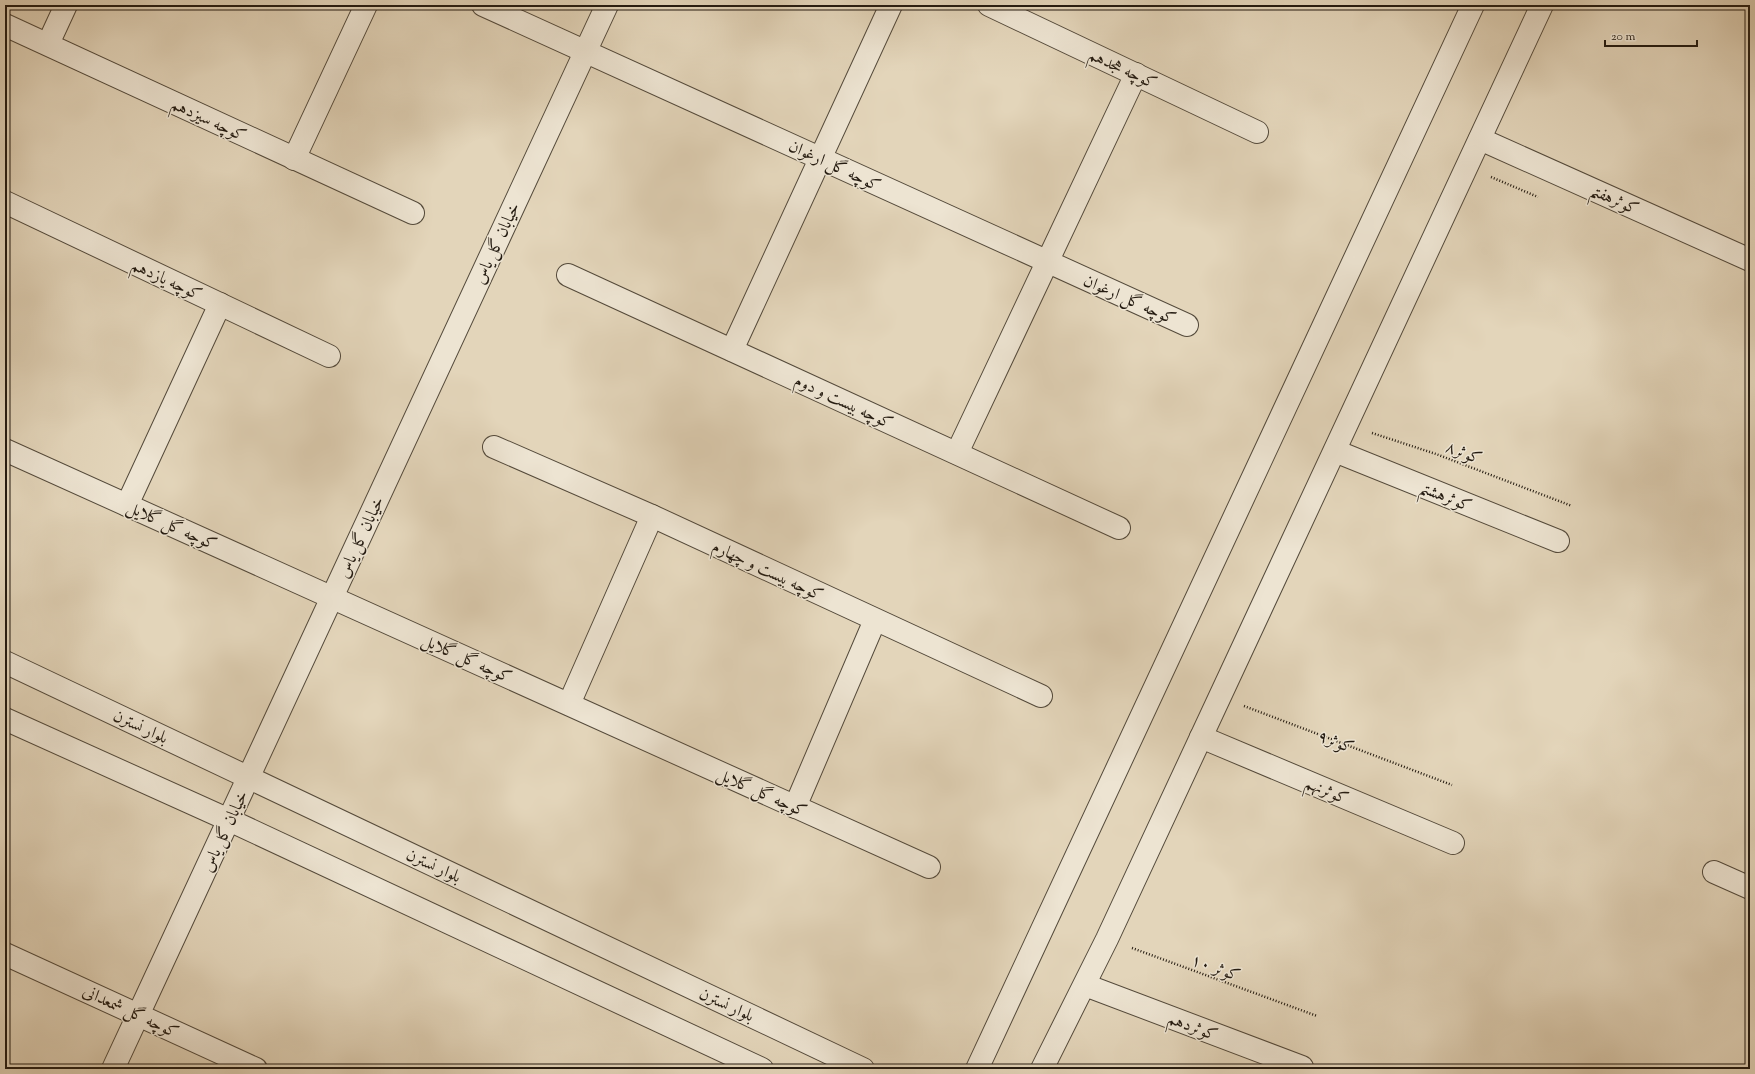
<svg xmlns="http://www.w3.org/2000/svg" width="1755" height="1074" font-family="'Sorts Mill Goudy',Amiri,serif">
	<style>
		.lines { fill: none; stroke-linecap: round; stroke-linejoin: round }
		.minor-casing { stroke: #544a3b; stroke-width: 24 }
		.path { stroke: #241b11; stroke-width: 2.5; stroke-dasharray: 1 2; stroke-linecap: butt }
		.minor { stroke: #ede4d2; stroke-width: 22 }
		.labels { text-anchor: middle; stroke-width: 3; stroke-linejoin: round; paint-order: stroke }
		.street-label { font-size: 17px; fill: #241b11; stroke: #ede4d2 }
	</style>
	<rect width="100%" height="100%" fill="#e3d5ba"/>
	<filter id="stains"><feTurbulence type="fractalNoise" baseFrequency=".005" numOctaves="4"/><feColorMatrix values="0 0 0 0 .2 0 0 0 0 .09 0 0 0 0 .02 0 0 0 .5 -.17"/></filter>
	<radialGradient id="worn" r=".72"><stop offset=".6" stop-color="#630" stop-opacity="0"/><stop offset="1" stop-color="#630" stop-opacity=".3"/></radialGradient>
	<g class="lines">
		<defs>
			<g id="minor">
				<path d="M 483,5 L 1187,325"/>
				<path d="M 989,5 L 1257,132"/>
				<path d="M 5,25 L 413,213"/>
				<path d="M 48,44 L 66,5"/>
				<path d="M 1480,139 L 1750,260"/>
				<path d="M 294,159 L 366,5"/>
				<path d="M 5,202 L 329,356"/>
				<path d="M 568,275 L 1119,528"/>
				<path d="M 732,350 L 891,5"/>
				<path d="M 494,447 L 652,516 L 1041,696"/>
				<path d="M 5,450 L 929,867"/>
				<path d="M 1335,451 L 1558,541"/>
				<path d="M 957,453 L 1136,74"/>
				<path d="M 127,505 L 220,304"/>
				<path d="M 5,662 L 863,1069"/>
				<path d="M 569,704 L 652,516"/>
				<path d="M 5,719 L 229,820 L 762,1069"/>
				<path d="M 1201,737 L 1453,843"/>
				<path d="M 795,807 L 875,620"/>
				<path d="M 1714,872 L 1750,888"/>
				<path d="M 5,954 L 256,1069"/>
				<path d="M 1085,985 L 1302,1067"/>
				<path d="M 113,1069 L 607,5"/>
				<path d="M 977,1069 L 1473,5"/>
				<path d="M 1042,1069 L 1107,939 L 1542,5"/>
			</g>
		</defs>
		<use href="#minor" class="minor-casing"/>
		<g class="path">
			<path d="M 1491,177 L 1538,197"/>
			<path d="M 1372,433 L 1436,454 L 1572,506"/>
			<path d="M 1244,706 L 1452,785"/>
			<path d="M 1132,948 L 1317,1016"/>
		</g>
		<use href="#minor" class="minor"/>
	</g>
	<g class="labels">
		<g class="street-label">
			<text transform="translate(1123 68) rotate(25)" y="6">کوچه هجدهم</text>
			<text transform="translate(209 119) rotate(25)" y="6">کوچه سیزدهم</text>
			<text transform="translate(835 165) rotate(25)" y="6">کوچه گل ارغوان</text>
			<text transform="translate(1615 199) rotate(24)" y="6">کوثرهفتم</text>
			<text transform="translate(496 243) rotate(-65)" y="6">خیابان گل یاس</text>
			<text transform="translate(167 279) rotate(25)" y="6">کوچه یازدهم</text>
			<text transform="translate(1130 299) rotate(24)" y="6">کوچه گل ارغوان</text>
			<text transform="translate(844 401) rotate(25)" y="6">کوچه بیست و دوم</text>
			<text transform="translate(1464 452) rotate(21)" y="6">کوثر۸</text>
			<text transform="translate(1446 496) rotate(22)" y="6">کوثرهشتم</text>
			<text transform="translate(172 525) rotate(24)" y="6">کوچه گل گلایل</text>
			<text transform="translate(360 537) rotate(-65)" y="6">خیابان گل یاس</text>
			<text transform="translate(768 570) rotate(25)" y="6">کوچه بیست و چهارم</text>
			<text transform="translate(467 658) rotate(24)" y="6">کوچه گل گلایل</text>
			<text transform="translate(141 726) rotate(25)" y="6">بلوار نسترن</text>
			<text transform="translate(1336 741) rotate(21)" y="6">کوثر۹</text>
			<text transform="translate(1327 790) rotate(23)" y="6">کوثرنهم</text>
			<text transform="translate(762 792) rotate(24)" y="6">کوچه گل گلایل</text>
			<text transform="translate(224 831) rotate(-65)" y="6">خیابان گل یاس</text>
			<text transform="translate(434 865) rotate(25)" y="6">بلوار نسترن</text>
			<text transform="translate(1216 967) rotate(20)" y="6">کوثر ۱۰</text>
			<text transform="translate(727 1004) rotate(25)" y="6">بلوار نسترن</text>
			<text transform="translate(131 1011) rotate(25)" y="6">کوچه گل شمعدانی</text>
			<text transform="translate(1193 1026) rotate(21)" y="6">کوثردهم</text>
		</g>
	</g>
	<rect width="1755" height="1074" fill="none" stroke="#e3d5ba" stroke-width="20"/>
	<rect x="6" y="6" width="1743" height="1062" fill="none" stroke="#241b11" stroke-width="2"/>
	<rect x="10" y="10" width="1735" height="1054" fill="none" stroke="#241b11"/>
	<path d="M1605 40v6h92v-6" fill="none" stroke="#241b11" stroke-width="2"/>
	<text x="1611" y="40" font-size="12" fill="#241b11" stroke="#ede4d2" stroke-width="3" paint-order="stroke">20 m</text>
	<rect width="100%" height="100%" filter="url(#stains)"/>
	<rect width="100%" height="100%" fill="url(#worn)"/>
</svg>
